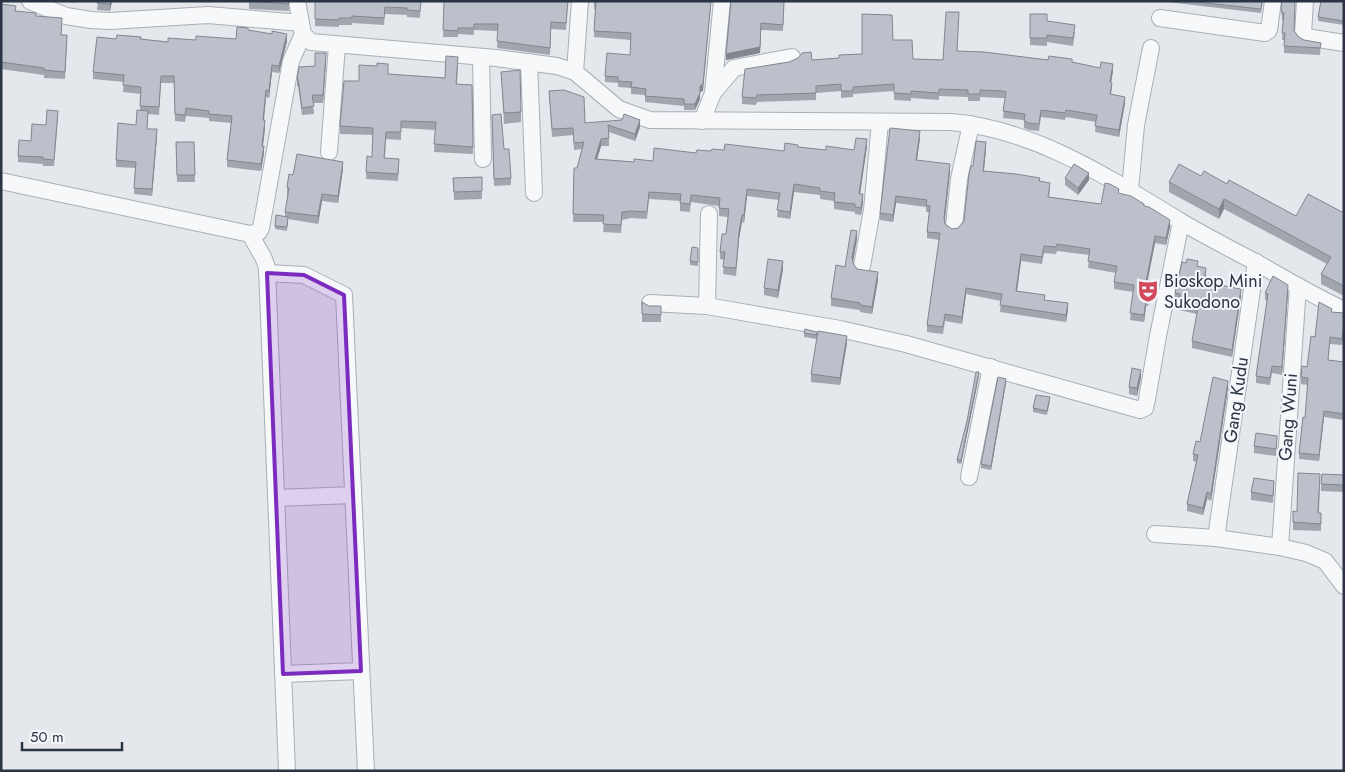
<svg xmlns="http://www.w3.org/2000/svg" width="1345" height="772" font-family="Jost,sans-serif">
	<style>
		.lines { fill: none; stroke-linecap: round; stroke-linejoin: round }
		.minor-casing { stroke: #a9aeb7; stroke-width: 18 }
		.minor { stroke: #f7f8fa; stroke-width: 16 }
		.wall { fill: #a1a5ae }
		.shaded-wall { fill: #83868d }
		.building { fill: #bbc0ca; stroke: #83868d }
		.marked { fill: #7b2cbf; fill-opacity: 0.2; stroke: #7b2cbf; stroke-width: 4; stroke-linejoin: round }
		.labels { text-anchor: middle; stroke-width: 4; stroke-linejoin: round; paint-order: stroke }
		.poi-label { font-size: 18px; fill: #2b3445; stroke: #f4f6f9; text-anchor: start }
		.street-label { font-size: 18px; fill: #2b3445; stroke: #f4f6f9 }
	</style>
	<rect width="100%" height="100%" fill="#e4e7ec"/>
	<g class="lines">
		<defs>
			<g id="minor">
				<path d="M 30,1 L 66,16 L 91,20 L 110,21 L 208,15 L 301,23"/>
				<path d="M 297,1 L 303,34 L 311,42 L 496,58 L 557,66 L 575,72 L 619,109 L 650,120 L 951,122 C 1035,129 1109,178 1180,221 C 1205,236 1231,249 1257,263 C 1285,279 1314,296 1344,310"/>
				<path d="M 1305,1 L 1303,34 L 1306,37 L 1344,43"/>
				<path d="M 1160,18 L 1265,33 L 1269,30 L 1273,1"/>
				<path d="M 481,57 L 483,159"/>
				<path d="M 529,62 L 534,193"/>
				<path d="M 575,72 L 580,1"/>
				<path d="M 713,93 L 734,68 L 792,57"/>
				<path d="M 702,121 L 713,93 L 722,1"/>
				<path d="M 329,152 L 337,45"/>
				<path d="M 1,181 L 250,234 L 259,232 L 261,228 L 291,61 L 303,34"/>
				<path d="M 1130,190 L 1136,125 L 1151,48"/>
				<path d="M 954,226 L 959,179 L 971,124"/>
				<path d="M 250,234 L 264,259 L 267,268 L 287,771"/>
				<path d="M 862,266 L 872,210 L 880,122"/>
				<path d="M 267,273 L 304,275 L 344,295 L 366,771"/>
				<path d="M 650,303 L 707,306 L 840,329 L 906,344 L 1140,410 L 1145,408 L 1147,399 L 1158,336 L 1181,222"/>
				<path d="M 707,306 L 709,214"/>
				<path d="M 969,477 L 991,367"/>
				<path d="M 276,498 L 353,495"/>
				<path d="M 1155,534 L 1216,538 L 1280,547 L 1306,553 L 1325,561 L 1344,586"/>
				<path d="M 1216,538 L 1256,262"/>
				<path d="M 1280,547 L 1298,286"/>
				<path d="M 283,674 L 361,671"/>
			</g>
		</defs>
		<use href="#minor" class="minor-casing"/>
		<use href="#minor" class="minor"/>
	</g>
	<g class="wall">
		<path d="M 62,1 L 75,1 L 75,3 Z"/>
		<path d="M 98,1 L 112,1 L 110,11 L 97,10 Z"/>
		<path d="M 249,1 L 289,4 L 289,11 L 249,9 Z"/>
		<path d="M 315,1 L 421,1 L 420,18 L 407,17 L 407,15 L 385,14 L 384,25 L 352,23 L 352,25 L 339,25 L 339,27 L 315,26 Z"/>
		<path d="M 444,1 L 568,1 L 566,30 L 551,29 L 550,55 L 497,48 L 498,31 L 474,30 L 474,35 L 458,34 L 458,37 L 443,37 Z"/>
		<path d="M 594,1 L 703,91 L 700,92 L 700,99 L 695,110 L 684,110 L 684,106 L 645,102 L 645,95 L 631,94 L 631,88 L 618,87 L 618,83 L 605,82 L 605,76 L 630,55 L 631,40 L 594,37 L 595,9 L 594,9 Z"/>
		<path d="M 731,1 L 784,1 L 783,31 L 761,30 L 760,53 L 726,60 Z"/>
		<path d="M 1159,1 L 1263,1 L 1261,13 Z"/>
		<path d="M 1344,1 L 1344,25 L 1318,21 L 1318,17 Z"/>
		<path d="M 1,4 L 16,11 L 36,16 L 62,25 L 61,35 L 67,42 L 65,79 L 44,78 L 44,75 L 1,69 Z"/>
		<path d="M 1281,8 L 1294,31 L 1299,37 L 1304,40 L 1321,43 L 1320,55 L 1284,53 L 1284,40 L 1282,40 L 1283,20 L 1282,20 Z"/>
		<path d="M 1030,14 L 1075,32 L 1073,46 L 1047,42 L 1047,46 L 1030,45 Z"/>
		<path d="M 248,30 L 287,41 L 279,73 L 272,72 L 269,98 L 266,97 L 264,120 L 265,128 L 263,146 L 264,153 L 261,171 L 227,167 L 227,160 L 231,123 L 209,121 L 209,118 L 186,116 L 185,122 L 175,121 L 174,83 L 161,83 L 159,115 L 148,114 L 147,129 L 157,136 L 152,196 L 134,194 L 135,168 L 116,167 L 116,160 L 136,125 L 140,110 L 141,94 L 123,92 L 124,82 L 93,79 L 93,72 L 141,39 L 168,42 L 196,40 L 236,39 Z"/>
		<path d="M 893,40 L 913,59 L 943,60 L 958,51 L 1072,62 L 1113,71 L 1111,82 L 1112,89 L 1111,94 L 1125,103 L 1119,137 L 1095,132 L 1096,122 L 1066,117 L 1065,120 L 1041,117 L 1039,131 L 1029,130 L 1024,128 L 1024,120 L 1003,118 L 1005,98 L 1002,98 L 980,97 L 980,101 L 968,101 L 968,97 L 939,96 L 939,100 L 911,98 L 911,101 L 894,100 L 894,91 L 853,94 L 853,97 L 841,98 L 841,91 L 816,93 L 816,100 L 757,102 L 756,105 L 742,104 L 742,97 L 812,60 L 839,58 L 862,54 Z"/>
		<path d="M 326,60 L 323,103 L 313,103 L 314,114 L 302,115 L 298,86 L 297,87 L 297,79 L 315,66 Z"/>
		<path d="M 458,65 L 457,84 L 472,85 L 473,154 L 434,152 L 435,130 L 401,128 L 401,140 L 386,139 L 385,158 L 399,166 L 398,181 L 366,179 L 366,172 L 372,157 L 373,135 L 340,134 L 340,126 L 388,74 L 445,78 Z"/>
		<path d="M 501,72 L 521,112 L 521,122 L 504,124 Z"/>
		<path d="M 549,91 L 585,123 L 640,127 L 635,141 L 609,132 L 609,146 L 601,146 L 597,159 L 634,162 L 653,161 L 696,153 L 724,150 L 784,151 L 798,147 L 826,150 L 854,150 L 867,146 L 860,194 L 863,202 L 861,215 L 855,214 L 855,212 L 834,209 L 834,201 L 820,199 L 820,195 L 794,192 L 790,219 L 777,217 L 779,200 L 747,196 L 744,223 L 742,222 L 739,239 L 736,276 L 723,274 L 724,260 L 720,259 L 720,252 L 726,234 L 728,217 L 719,216 L 719,206 L 691,202 L 690,212 L 680,211 L 680,201 L 649,199 L 647,219 L 631,218 L 622,220 L 621,233 L 603,232 L 604,222 L 573,222 L 574,168 L 577,168 L 582,149 L 574,150 L 573,135 L 552,137 Z"/>
		<path d="M 492,115 L 504,149 L 511,178 L 511,185 L 494,186 Z"/>
		<path d="M 58,117 L 54,166 L 43,166 L 43,164 L 18,162 L 18,156 L 31,141 L 46,125 Z"/>
		<path d="M 920,138 L 917,160 L 950,171 L 945,221 L 945,224 L 952,229 L 958,228 L 964,221 L 973,166 L 986,149 L 984,171 L 1040,181 L 1050,190 L 1049,197 L 1101,204 L 1119,194 L 1144,206 L 1170,227 L 1166,245 L 1155,243 L 1147,283 L 1151,290 L 1148,306 L 1146,306 L 1144,322 L 1130,320 L 1133,292 L 1114,289 L 1114,282 L 1116,273 L 1088,268 L 1089,255 L 1057,251 L 1056,254 L 1044,253 L 1042,264 L 1021,261 L 1017,291 L 1045,300 L 1068,310 L 1066,322 L 1000,312 L 1001,301 L 966,294 L 962,324 L 945,321 L 943,334 L 927,332 L 927,325 L 939,240 L 927,238 L 927,232 L 929,212 L 926,212 L 926,207 L 896,203 L 893,222 L 880,220 L 880,213 Z"/>
		<path d="M 176,142 L 194,142 L 195,182 L 177,182 Z"/>
		<path d="M 343,169 L 338,203 L 322,201 L 318,224 L 288,219 L 287,231 L 275,229 L 275,226 L 285,217 L 285,212 L 288,195 L 287,195 L 287,187 L 293,175 Z"/>
		<path d="M 1201,176 L 1227,184 L 1296,216 L 1344,213 L 1344,296 L 1321,284 L 1321,274 L 1327,264 L 1224,209 L 1219,219 L 1169,192 L 1169,182 Z"/>
		<path d="M 482,177 L 482,199 L 454,200 L 453,178 Z"/>
		<path d="M 1065,178 L 1089,180 L 1078,195 L 1065,185 Z"/>
		<path d="M 857,239 L 853,263 L 857,269 L 878,280 L 872,314 L 860,312 L 860,310 L 831,306 L 831,298 L 845,267 Z"/>
		<path d="M 698,248 L 698,266 L 690,265 L 690,261 Z"/>
		<path d="M 1198,266 L 1206,275 L 1205,282 L 1241,296 L 1232,357 L 1192,348 L 1192,341 L 1197,314 L 1179,310 L 1179,301 L 1175,300 L 1175,293 Z"/>
		<path d="M 783,269 L 778,298 L 764,295 L 764,288 Z"/>
		<path d="M 1288,292 L 1282,375 L 1272,373 L 1270,385 L 1256,383 L 1256,376 L 1267,301 L 1265,300 L 1265,293 Z"/>
		<path d="M 642,302 L 649,306 L 661,306 L 661,322 L 642,322 Z"/>
		<path d="M 1332,312 L 1344,313 L 1344,333 L 1342,345 L 1330,344 L 1328,360 L 1344,362 L 1344,420 L 1324,417 L 1319,461 L 1299,459 L 1299,453 L 1305,418 L 1308,385 L 1301,384 L 1301,377 L 1307,367 L 1315,337 Z"/>
		<path d="M 817,332 L 817,339 L 804,337 L 804,333 Z"/>
		<path d="M 847,343 L 840,385 L 811,382 L 811,374 Z"/>
		<path d="M 979,376 L 961,464 L 957,463 L 957,460 Z"/>
		<path d="M 1141,377 L 1137,396 L 1129,394 L 1129,387 Z"/>
		<path d="M 1006,383 L 991,470 L 981,468 L 981,464 Z"/>
		<path d="M 1228,388 L 1211,501 L 1207,499 L 1203,515 L 1187,511 L 1187,504 L 1196,462 L 1193,461 L 1193,454 Z"/>
		<path d="M 1050,401 L 1047,415 L 1033,412 L 1033,408 Z"/>
		<path d="M 1277,443 L 1276,456 L 1254,453 L 1254,446 Z"/>
		<path d="M 1344,475 L 1344,492 L 1321,491 L 1321,484 Z"/>
		<path d="M 1320,482 L 1319,513 L 1321,521 L 1321,531 L 1293,530 L 1293,522 L 1297,512 Z"/>
		<path d="M 1274,488 L 1273,503 L 1251,500 L 1251,492 Z"/>
	</g>
	<g class="shaded-wall">
		<path d="M 111,1 L 112,1 L 110,11 L 110,4 Z"/>
		<path d="M 711,1 L 703,91 L 700,92 L 700,99 L 695,110 L 695,104 Z"/>
		<path d="M 761,30 L 760,53 L 726,60 L 726,54 Z"/>
		<path d="M 287,34 L 287,41 L 279,73 L 279,66 Z"/>
		<path d="M 326,53 L 326,60 L 323,103 L 323,95 Z"/>
		<path d="M 1113,64 L 1113,71 L 1110,89 L 1110,82 Z"/>
		<path d="M 272,65 L 272,72 L 269,98 L 269,91 Z"/>
		<path d="M 266,90 L 266,97 L 263,127 L 263,120 Z"/>
		<path d="M 1125,97 L 1125,103 L 1119,137 L 1119,130 Z"/>
		<path d="M 265,120 L 265,128 L 262,153 L 262,146 Z"/>
		<path d="M 640,120 L 640,127 L 635,141 L 635,134 Z"/>
		<path d="M 157,129 L 157,136 L 152,196 L 152,189 Z"/>
		<path d="M 920,131 L 920,138 L 916,167 L 916,160 Z"/>
		<path d="M 601,139 L 601,146 L 595,166 L 595,159 Z"/>
		<path d="M 867,139 L 867,146 L 859,201 L 859,194 Z"/>
		<path d="M 986,142 L 986,149 L 983,178 L 983,171 Z"/>
		<path d="M 264,146 L 264,153 L 261,171 L 261,164 Z"/>
		<path d="M 343,162 L 343,169 L 338,203 L 338,196 Z"/>
		<path d="M 950,164 L 950,171 L 944,225 L 944,218 Z"/>
		<path d="M 1089,173 L 1089,180 L 1078,195 L 1078,188 Z"/>
		<path d="M 794,184 L 794,192 L 790,219 L 790,212 Z"/>
		<path d="M 747,189 L 747,196 L 744,223 L 744,215 Z"/>
		<path d="M 322,194 L 322,201 L 318,224 L 318,216 Z"/>
		<path d="M 863,194 L 863,202 L 861,215 L 861,208 Z"/>
		<path d="M 896,196 L 896,203 L 893,222 L 893,215 Z"/>
		<path d="M 1224,199 L 1224,209 L 1219,219 L 1219,209 Z"/>
		<path d="M 742,215 L 742,222 L 739,239 L 736,276 L 739,232 Z"/>
		<path d="M 1170,220 L 1170,227 L 1166,245 L 1166,238 Z"/>
		<path d="M 857,231 L 857,239 L 852,265 L 852,257 Z"/>
		<path d="M 1155,236 L 1155,243 L 1146,289 L 1146,282 Z"/>
		<path d="M 1021,254 L 1021,261 L 1016,298 L 1016,291 Z"/>
		<path d="M 783,261 L 783,269 L 778,298 L 778,290 Z"/>
		<path d="M 1206,268 L 1206,275 L 1204,289 L 1204,282 Z"/>
		<path d="M 878,272 L 878,280 L 872,314 L 872,307 Z"/>
		<path d="M 1151,283 L 1151,290 L 1148,306 L 1148,299 Z"/>
		<path d="M 1288,285 L 1288,292 L 1282,375 L 1282,367 Z"/>
		<path d="M 966,288 L 966,294 L 962,324 L 962,317 Z"/>
		<path d="M 1241,289 L 1241,296 L 1232,357 L 1232,350 Z"/>
		<path d="M 1146,299 L 1146,306 L 1144,322 L 1144,315 Z"/>
		<path d="M 1068,303 L 1068,310 L 1066,322 L 1066,315 Z"/>
		<path d="M 847,336 L 847,343 L 840,385 L 840,378 Z"/>
		<path d="M 1141,370 L 1141,377 L 1137,396 L 1137,388 Z"/>
		<path d="M 979,372 L 979,376 L 961,464 L 961,460 Z"/>
		<path d="M 1006,379 L 1006,383 L 991,470 L 991,466 Z"/>
		<path d="M 1228,381 L 1228,388 L 1211,501 L 1211,494 Z"/>
		<path d="M 1324,411 L 1324,417 L 1319,461 L 1319,455 Z"/>
		<path d="M 1207,492 L 1207,499 L 1203,515 L 1203,508 Z"/>
	</g>
	<g class="building">
		<path d="M 98,1 L 111,1 L 110,4 L 97,3 Z"/>
		<path d="M 250,1 L 288,1 L 289,4 Z"/>
		<path d="M 315,1 L 421,1 L 420,11 L 407,10 L 407,8 L 385,7 L 384,18 L 352,16 L 352,18 L 339,18 L 339,20 L 315,19 Z"/>
		<path d="M 444,1 L 568,1 L 566,23 L 551,22 L 550,48 L 497,41 L 498,24 L 474,24 L 474,28 L 458,28 L 458,31 L 443,30 Z"/>
		<path d="M 594,1 L 711,1 L 703,84 L 700,86 L 700,93 L 695,104 L 684,104 L 684,99 L 645,96 L 646,89 L 631,87 L 632,82 L 618,81 L 618,77 L 605,76 L 607,53 L 630,55 L 631,33 L 594,31 L 596,3 L 594,3 Z"/>
		<path d="M 731,1 L 784,1 L 783,25 L 761,23 L 760,47 L 726,54 Z"/>
		<path d="M 1188,1 L 1262,1 L 1261,9 Z"/>
		<path d="M 1282,1 L 1295,1 L 1294,31 L 1299,37 L 1304,40 L 1321,43 L 1320,48 L 1284,46 L 1285,33 L 1282,33 L 1284,13 L 1282,13 L 1281,8 Z"/>
		<path d="M 1321,1 L 1344,1 L 1344,21 L 1318,17 Z"/>
		<path d="M 1,4 L 16,6 L 15,11 L 36,13 L 36,16 L 62,18 L 61,35 L 67,35 L 65,72 L 44,70 L 44,68 L 1,62 Z"/>
		<path d="M 946,12 L 959,12 L 957,51 L 984,52 L 1048,60 L 1049,56 L 1072,59 L 1072,62 L 1100,68 L 1101,62 L 1113,64 L 1110,82 L 1112,83 L 1110,94 L 1125,97 L 1119,130 L 1095,126 L 1097,115 L 1066,110 L 1065,113 L 1041,110 L 1039,124 L 1029,123 L 1024,121 L 1025,114 L 1003,111 L 1006,92 L 1002,91 L 980,90 L 980,94 L 968,94 L 968,90 L 939,89 L 939,93 L 911,91 L 911,94 L 894,93 L 894,84 L 853,87 L 853,91 L 841,91 L 841,84 L 816,86 L 816,93 L 757,95 L 756,98 L 742,97 L 745,69 L 789,62 L 798,58 L 802,53 L 811,52 L 812,60 L 839,58 L 839,55 L 862,54 L 862,14 L 892,15 L 893,40 L 912,40 L 913,59 L 943,60 Z"/>
		<path d="M 1030,14 L 1047,14 L 1047,21 L 1075,25 L 1073,38 L 1047,35 L 1047,38 L 1030,38 Z"/>
		<path d="M 237,27 L 248,28 L 248,30 L 272,34 L 272,31 L 287,34 L 279,66 L 272,65 L 269,91 L 266,90 L 263,120 L 265,120 L 262,146 L 264,146 L 261,164 L 227,160 L 232,116 L 209,114 L 209,111 L 186,108 L 185,115 L 175,114 L 174,76 L 161,76 L 159,107 L 140,106 L 141,87 L 123,85 L 124,75 L 93,72 L 97,37 L 116,39 L 117,35 L 141,37 L 140,39 L 168,42 L 168,38 L 196,40 L 196,36 L 236,39 Z"/>
		<path d="M 315,53 L 326,53 L 323,95 L 312,95 L 314,106 L 302,108 L 298,79 L 297,79 L 299,67 L 315,66 Z"/>
		<path d="M 446,56 L 458,57 L 456,84 L 472,85 L 473,147 L 434,144 L 436,122 L 401,121 L 401,132 L 386,132 L 384,158 L 399,159 L 398,174 L 366,172 L 367,156 L 372,157 L 373,128 L 340,126 L 344,81 L 359,81 L 359,65 L 377,66 L 377,63 L 388,64 L 388,74 L 445,78 Z"/>
		<path d="M 520,70 L 521,112 L 504,113 L 501,72 Z"/>
		<path d="M 564,90 L 584,97 L 585,123 L 622,120 L 624,114 L 640,120 L 635,134 L 608,125 L 609,138 L 601,139 L 595,159 L 634,162 L 634,159 L 653,161 L 654,148 L 696,153 L 697,150 L 711,151 L 712,149 L 724,150 L 725,144 L 784,151 L 785,143 L 798,145 L 798,147 L 826,150 L 826,146 L 854,150 L 856,138 L 867,139 L 859,194 L 863,194 L 861,208 L 855,207 L 855,204 L 834,202 L 835,193 L 820,191 L 820,188 L 794,184 L 790,212 L 777,210 L 780,193 L 747,189 L 744,215 L 742,215 L 739,232 L 736,268 L 723,267 L 725,252 L 720,252 L 722,234 L 726,234 L 729,209 L 719,208 L 720,198 L 691,195 L 690,204 L 680,203 L 681,194 L 649,192 L 647,212 L 631,211 L 622,212 L 621,225 L 603,224 L 604,215 L 573,214 L 574,168 L 577,168 L 584,142 L 574,143 L 573,128 L 552,129 L 549,91 Z"/>
		<path d="M 47,110 L 58,111 L 54,160 L 43,159 L 43,157 L 18,156 L 19,140 L 31,141 L 32,124 L 46,125 Z"/>
		<path d="M 137,110 L 148,111 L 147,129 L 157,129 L 152,189 L 134,188 L 136,162 L 116,160 L 118,123 L 136,125 Z"/>
		<path d="M 501,114 L 504,149 L 509,149 L 511,178 L 494,179 L 492,115 Z"/>
		<path d="M 890,128 L 920,131 L 916,160 L 950,164 L 944,218 L 945,224 L 952,229 L 958,228 L 964,221 L 969,174 L 971,166 L 973,166 L 976,141 L 986,142 L 983,171 L 1016,174 L 1040,178 L 1039,181 L 1050,183 L 1048,197 L 1101,204 L 1105,183 L 1110,184 L 1119,189 L 1118,193 L 1131,196 L 1144,204 L 1144,206 L 1149,207 L 1170,220 L 1166,238 L 1155,236 L 1146,282 L 1151,283 L 1148,299 L 1146,299 L 1144,315 L 1130,313 L 1134,285 L 1114,282 L 1117,266 L 1088,261 L 1090,249 L 1057,244 L 1056,247 L 1044,246 L 1042,257 L 1021,254 L 1016,291 L 1045,295 L 1044,300 L 1068,303 L 1066,315 L 1000,305 L 1002,294 L 966,288 L 962,317 L 945,314 L 943,327 L 927,325 L 940,233 L 927,232 L 930,206 L 926,205 L 927,200 L 896,196 L 893,215 L 880,213 Z"/>
		<path d="M 176,142 L 194,142 L 195,175 L 177,175 Z"/>
		<path d="M 297,154 L 343,162 L 338,196 L 322,194 L 318,216 L 285,212 L 289,188 L 287,187 L 289,174 L 293,175 Z"/>
		<path d="M 1074,164 L 1089,173 L 1078,188 L 1065,178 Z"/>
		<path d="M 1179,164 L 1201,176 L 1204,171 L 1227,184 L 1229,180 L 1296,216 L 1308,194 L 1344,213 L 1344,286 L 1321,274 L 1331,257 L 1224,199 L 1219,209 L 1169,182 Z"/>
		<path d="M 482,177 L 482,191 L 454,192 L 453,178 Z"/>
		<path d="M 276,215 L 288,217 L 287,227 L 275,226 Z"/>
		<path d="M 851,230 L 857,231 L 852,257 L 853,263 L 857,269 L 878,272 L 872,307 L 860,305 L 860,303 L 831,298 L 836,265 L 845,267 Z"/>
		<path d="M 692,247 L 698,248 L 698,262 L 690,261 Z"/>
		<path d="M 768,259 L 783,261 L 778,290 L 764,288 Z"/>
		<path d="M 1187,259 L 1198,261 L 1197,266 L 1206,268 L 1204,282 L 1241,289 L 1232,350 L 1192,341 L 1198,307 L 1179,303 L 1180,294 L 1175,293 L 1182,262 L 1186,263 Z"/>
		<path d="M 1273,276 L 1288,285 L 1282,367 L 1272,366 L 1270,378 L 1256,376 L 1268,294 L 1265,293 Z"/>
		<path d="M 642,302 L 649,306 L 661,306 L 661,315 L 642,314 Z"/>
		<path d="M 1319,302 L 1332,309 L 1331,312 L 1344,313 L 1344,326 L 1342,339 L 1330,337 L 1328,360 L 1344,362 L 1344,414 L 1324,411 L 1319,455 L 1299,453 L 1303,417 L 1305,418 L 1308,378 L 1301,377 L 1302,366 L 1307,367 L 1311,336 L 1315,337 Z"/>
		<path d="M 805,329 L 817,332 L 817,335 L 804,333 Z"/>
		<path d="M 818,331 L 847,336 L 840,378 L 811,374 Z"/>
		<path d="M 1132,368 L 1141,370 L 1137,388 L 1129,387 Z"/>
		<path d="M 976,372 L 979,372 L 961,460 L 957,460 L 967,421 Z"/>
		<path d="M 998,377 L 1006,379 L 991,466 L 981,464 Z"/>
		<path d="M 1213,377 L 1228,381 L 1211,494 L 1207,492 L 1203,508 L 1187,504 L 1198,455 L 1193,454 L 1196,441 L 1200,442 Z"/>
		<path d="M 1036,395 L 1050,397 L 1047,411 L 1033,408 Z"/>
		<path d="M 1256,433 L 1277,436 L 1276,449 L 1254,446 Z"/>
		<path d="M 1298,473 L 1320,474 L 1318,513 L 1321,513 L 1321,524 L 1293,522 L 1293,511 L 1297,512 Z"/>
		<path d="M 1322,474 L 1344,475 L 1344,485 L 1321,484 Z"/>
		<path d="M 1254,478 L 1274,481 L 1273,496 L 1251,492 Z"/>
	</g>
	<path class="marked" d="M 267,273 L 304,275 L 344,295 L 361,671 L 283,674 Z"/>
	<defs>
		<symbol id="theatre-bare" viewBox="-9 -9 18 18"><path d="M-5-5.5Q0-4 5-5.5V0Q5 5 0 6Q-5 5-5 0ZM-3.3-2.5H-1v1.5H-3.3ZM1-2.5H3.3v1.5H1ZM-2.8 1Q0 5.5 2.8 1Z" fill="#d1495b" stroke="#f4f6f9" stroke-width="2.5" paint-order="stroke"/></symbol>
	</defs>
	<g fill-rule="evenodd">
		<use href="#theatre-bare" x="1132" y="275" width="32" height="32"/>
	</g>
	<g class="labels">
		<g class="poi-label">
			<text x="1164" y="287">Bioskop Mini<tspan x="1164" dy="21">Sukodono</tspan></text>
		</g>
		<g class="street-label">
			<text transform="translate(1236 400) rotate(-82)" y="6">Gang Kudu</text>
			<text transform="translate(1288 417) rotate(-86)" y="6">Gang Wuni</text>
		</g>
	</g>
	<rect width="1345" height="772" fill="none" stroke="#2b3445" stroke-width="5"/>
	<path d="M22 742v8h100v-8" fill="none" stroke="#2b3445" stroke-width="2.5"/>
	<text x="30" y="742" font-size="15" fill="#2b3445" stroke="#f4f6f9" stroke-width="4" paint-order="stroke">50 m</text>
</svg>
